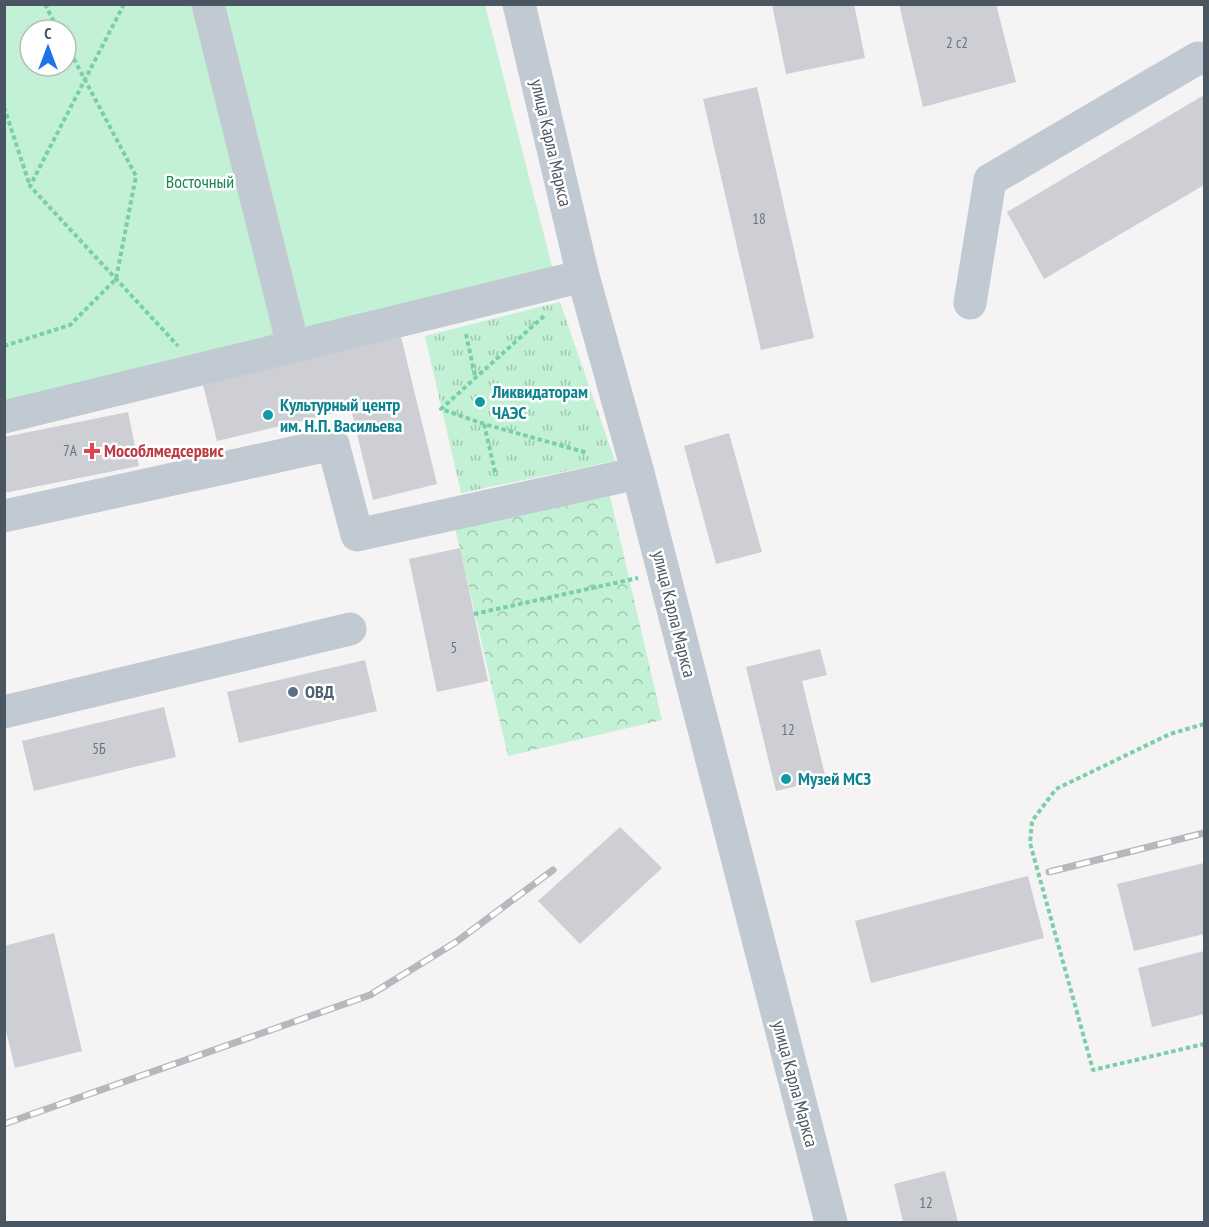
<svg xmlns="http://www.w3.org/2000/svg" width="1209" height="1227" font-family="'PT Sans Narrow',sans-serif">
	<style>
		.grass { fill: url(#grass-tufts) }
		.forest { fill: url(#forest-crowns) }
		.green { fill: #c3f1d5; fill-rule: evenodd }
		.building { fill: #cdcfd5 }
		.lines { fill: none; stroke-linecap: round; stroke-linejoin: round }
		.path { stroke: #7ad0a6; stroke-width: 4; stroke-dasharray: 4.5 3; stroke-linecap: butt }
		.minor { stroke: #c1cad2; stroke-width: 33 }
		.rail-casing { stroke: #b5b8bd; stroke-width: 7 }
		.rail { stroke: #fff; stroke-width: 4.5; stroke-dasharray: 14; stroke-linecap: butt }
		.culture-dot { fill: #0f9aa8; stroke: #fff; stroke-width: 2 }
		.health-dot { fill: #e0444e; stroke: #fff; stroke-width: 2 }
		.service-dot { fill: #5c6f8a; stroke: #fff; stroke-width: 2 }
		.labels { text-anchor: middle; stroke-width: 5; stroke-linejoin: round; paint-order: stroke }
		.number-label { font-size: 15px; fill: #6b747e }
		.street-label { font-size: 18px; fill: #4a5661; stroke: #fff }
		.park-label { font-size: 18px; fill: #17864f; stroke: #fff }
		.culture-label { font-size: 18px; font-weight: bold; fill: #0d838f; stroke: #fff; text-anchor: start }
		.health-label { font-size: 18px; font-weight: bold; fill: #be3a42; stroke: #fff; text-anchor: start }
		.service-label { font-size: 18px; font-weight: bold; fill: #4e5e75; stroke: #fff; text-anchor: start }
	</style>
	<defs>
		<pattern id="grass-tufts" width="24" height="20" patternUnits="userSpaceOnUse" patternTransform="scale(1.5)"><rect width="24" height="20" fill="#c3f1d5"/><path d="M3 7l-1-3M5 7V3M7 7l1-3M15 17l-1-3M17 17v-4M19 17l1-3" fill="none" stroke="#a0c6b0"/></pattern>
		<pattern id="forest-crowns" width="20" height="18" patternUnits="userSpaceOnUse" patternTransform="scale(1.5)"><rect width="20" height="18" fill="#c3f1d5"/><path d="M2 6a3 3 0 1 1 6 0M12 15a3 3 0 1 1 6 0" fill="none" stroke="#a0c6b0"/></pattern>
	</defs>
	<rect width="100%" height="100%" fill="#f5f3f3"/>
	<path class="grass" d="M 560,302 L 615,461 L 461,493 L 425,336 Z"/>
	<path class="forest" d="M 609,492 L 662,720 L 508,756 L 455,528 Z"/>
	<path class="green" d="M 4,5 L 485,5 L 556,282 L 5,410 ZM 30,30 L 66,30 L 66,66 L 30,66 Z"/>
	<g class="building">
		<path d="M 772,4 L 854,4 L 865,58 L 786,74 Z"/>
		<path d="M 899,4 L 996,4 L 1016,82 L 923,107 Z"/>
		<path d="M 757,87 L 814,338 L 761,350 L 703,99 Z"/>
		<path d="M 1204,95 L 1204,185 L 1044,279 L 1007,212 Z"/>
		<path d="M 401,337 L 437,484 L 373,500 L 351,409 L 217,441 L 203,385 Z"/>
		<path d="M 128,412 L 139,466 L 4,493 L 4,437 Z"/>
		<path d="M 729,433 L 762,552 L 716,564 L 684,446 Z"/>
		<path d="M 460,548 L 488,681 L 437,692 L 409,559 Z"/>
		<path d="M 820,649 L 827,675 L 802,681 L 826,779 L 776,791 L 746,667 Z"/>
		<path d="M 365,660 L 377,711 L 239,743 L 227,692 Z"/>
		<path d="M 164,707 L 176,757 L 34,791 L 22,741 Z"/>
		<path d="M 620,827 L 662,868 L 580,944 L 538,901 Z"/>
		<path d="M 1204,863 L 1204,934 L 1134,951 L 1117,884 Z"/>
		<path d="M 1028,876 L 1044,938 L 871,983 L 855,921 Z"/>
		<path d="M 54,933 L 82,1051 L 15,1068 L 4,1023 L 4,946 Z"/>
		<path d="M 1204,951 L 1204,1014 L 1152,1027 L 1138,968 Z"/>
		<path d="M 945,1171 L 958,1222 L 903,1222 L 894,1184 Z"/>
	</g>
	<g class="lines">
		<g class="path">
			<path d="M 45,4 L 58,30"/>
			<path d="M 124,4 L 30,186 L 178,346"/>
			<path d="M 4,107 L 30,186"/>
			<path d="M 544,316 L 441,409 L 484,424 L 588,453"/>
			<path d="M 466,334 L 475,376"/>
			<path d="M 4,346 L 70,325 L 116,279 L 136,176 L 66,44"/>
			<path d="M 484,424 L 496,476"/>
			<path d="M 474,614 L 638,578"/>
			<path d="M 1204,724 L 1170,734 L 1056,789 L 1032,821 L 1030,843 L 1093,1070 L 1204,1044"/>
		</g>
		<g class="minor">
			<path d="M 208,4 L 293,346"/>
			<path d="M 519,4 L 583,276 L 638,473 L 831,1222"/>
			<path d="M 970,303 L 990,180 L 1198,58 L 1204,59"/>
			<path d="M 4,417 L 583,276"/>
			<path d="M 4,516 L 333,444 L 357,535 L 638,473"/>
			<path d="M 4,712 L 350,629"/>
		</g>
		<defs>
			<g id="rail">
				<path d="M 1049,872 L 1204,833"/>
				<path d="M 4,1124 L 370,995 L 456,942 L 553,870"/>
			</g>
		</defs>
		<use href="#rail" class="rail-casing"/>
		<use href="#rail" class="rail"/>
	</g>
	<g class="culture-dot">
		<circle cx="480" cy="402" r="6"/>
		<circle cx="268" cy="415" r="6"/>
		<circle cx="786" cy="779" r="6"/>
	</g>
	<path class="health-dot" d="M89 442h6v6h6v6h-6v6h-6v-6h-6v-6h6z"/>
	<circle class="service-dot" cx="293" cy="692" r="6"/>
	<g class="labels">
		<g class="number-label">
			<text x="957" y="48">2 с2</text>
			<text x="759" y="224">18</text>
			<text x="70" y="456">7А</text>
			<text x="454" y="653">5</text>
			<text x="788" y="735">12</text>
			<text x="99" y="754">5Б</text>
			<text x="926" y="1208">12</text>
		</g>
		<g class="street-label">
			<text transform="translate(551 143) rotate(77)" y="6">улица Карла Маркса</text>
			<text transform="translate(674 614) rotate(76)" y="6">улица Карла Маркса</text>
			<text transform="translate(795 1084) rotate(75)" y="6">улица Карла Маркса</text>
		</g>
		<g class="park-label">
			<text x="200" y="188">Восточный</text>
		</g>
		<g class="culture-label">
			<text x="492" y="398">Ликвидаторам<tspan x="492" dy="21">ЧАЭС</tspan></text>
			<text x="280" y="411">Культурный центр<tspan x="280" dy="21">им. Н.П. Васильева</tspan></text>
			<text x="798" y="785">Музей МСЗ</text>
		</g>
		<g class="health-label">
			<text x="104" y="457">Мособлмедсервис</text>
		</g>
		<g class="service-label">
			<text x="305" y="698">ОВД</text>
		</g>
	</g>
	<rect width="1209" height="1227" fill="none" stroke="#4a5661" stroke-width="12"/>
	<g transform="translate(48 48)"><circle r="28" fill="#ffffff" stroke="#b7bbc0" stroke-width="1.5"/>
	<path d="M0-4.5L10 22L0 15L-10 22Z" fill="#1a73e8"/>
	<text y="-9" font-size="16" font-weight="bold" text-anchor="middle" fill="#4a5661">С</text>
	</g>
</svg>
